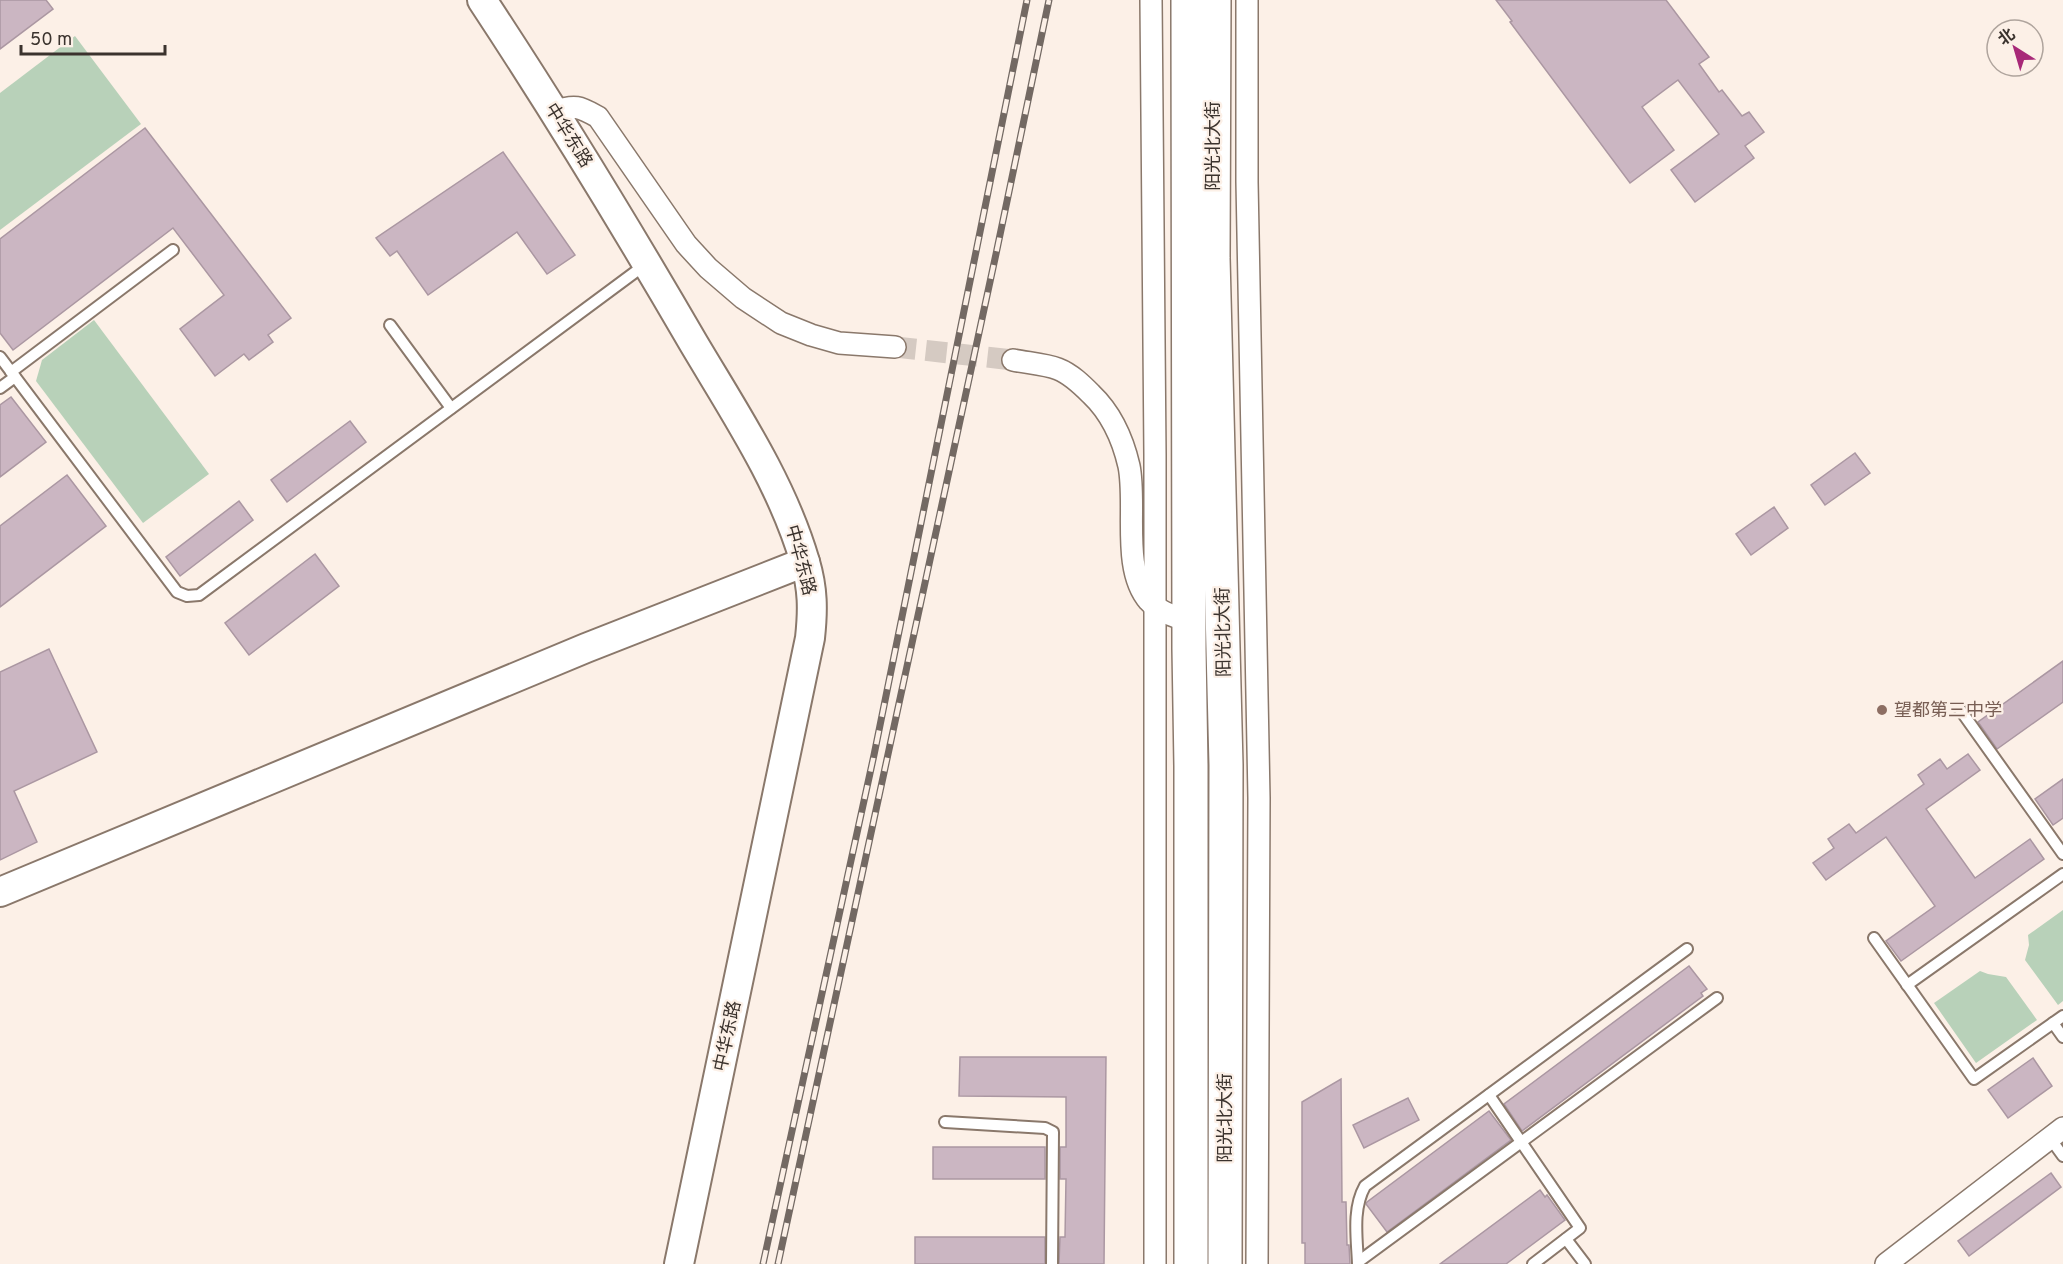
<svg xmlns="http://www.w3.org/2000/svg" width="2063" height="1264" font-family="Overpass,'Noto Sans SC',sans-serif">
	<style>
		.green { fill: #b8d1b9 }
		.building { fill: #cbb6c2; stroke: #ab97a2; stroke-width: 1.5 }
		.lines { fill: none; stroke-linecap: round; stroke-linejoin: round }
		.street-tunnel { stroke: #d5cac2; stroke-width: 21; stroke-dasharray: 21 10; stroke-linecap: butt }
		.lane-casing { stroke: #8a786b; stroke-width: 14 }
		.street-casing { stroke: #8a786b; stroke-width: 24 }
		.secondary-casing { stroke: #8a786b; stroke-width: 32 }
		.highway-casing { stroke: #8a786b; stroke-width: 36 }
		.lane { stroke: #fff; stroke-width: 10 }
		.street { stroke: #fff; stroke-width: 21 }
		.secondary { stroke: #fff; stroke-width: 28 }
		.highway { stroke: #fff; stroke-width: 33 }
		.rail-casing { stroke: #736963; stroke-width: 7 }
		.rail { stroke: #fcf0e7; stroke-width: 4.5; stroke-dasharray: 14; stroke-linecap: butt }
		.education-dot { fill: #8d6e63; stroke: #fcf0e7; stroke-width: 2 }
		.labels { text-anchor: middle; stroke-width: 4.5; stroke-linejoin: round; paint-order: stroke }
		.street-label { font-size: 18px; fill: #3b332e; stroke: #fcf0e7 }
		.education-label { font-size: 18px; fill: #785e54; stroke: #fcf0e7; text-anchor: start }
	</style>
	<rect width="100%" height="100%" fill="#fcf0e7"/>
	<g class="green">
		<path d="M 75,36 L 141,124 L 0,230 L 0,93 Z"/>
		<path d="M 94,320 L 209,474 L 143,523 L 36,381 L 42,360 Z"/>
		<path d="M 2063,910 L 2063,1001 L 2058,1005 L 2025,960 L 2029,945 L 2028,935 Z"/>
		<path d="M 1980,971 L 1988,974 L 2006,977 L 2037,1020 L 1976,1063 L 1934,1003 Z"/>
	</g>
	<g class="building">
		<path d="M 0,0 L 46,0 L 53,9 L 0,49 Z"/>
		<path d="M 1496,0 L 1666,0 L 1709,57 L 1699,64 L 1719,92 L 1722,90 L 1742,116 L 1749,112 L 1764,132 L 1745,146 L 1754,158 L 1695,202 L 1671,170 L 1719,134 L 1678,80 L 1642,107 L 1674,150 L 1630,183 L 1510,22 L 1512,21 Z"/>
		<path d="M 145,128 L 291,318 L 268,335 L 273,342 L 249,360 L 244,354 L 215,376 L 180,329 L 224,295 L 173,228 L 13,350 L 0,333 L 0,239 Z"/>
		<path d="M 503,152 L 575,255 L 547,274 L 517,232 L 428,295 L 397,251 L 390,256 L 376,238 Z"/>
		<path d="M 11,397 L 46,442 L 0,477 L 0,405 Z"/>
		<path d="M 350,421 L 366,442 L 287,502 L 271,480 Z"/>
		<path d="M 1855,453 L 1870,473 L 1825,505 L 1811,485 Z"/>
		<path d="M 67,475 L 106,526 L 0,607 L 0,526 Z"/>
		<path d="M 239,501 L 253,520 L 180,576 L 166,557 Z"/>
		<path d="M 1774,507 L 1788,528 L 1751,555 L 1736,534 Z"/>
		<path d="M 315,554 L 339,586 L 249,655 L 225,623 Z"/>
		<path d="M 49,649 L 97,752 L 14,791 L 37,842 L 0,860 L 0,672 Z"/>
		<path d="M 2063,661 L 2063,702 L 1997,749 L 1978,722 Z"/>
		<path d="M 1968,754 L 1980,770 L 1926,809 L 1975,878 L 2030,839 L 2044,859 L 1901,961 L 1886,941 L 1935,906 L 1886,837 L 1826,880 L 1813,863 L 1834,848 L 1828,839 L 1849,824 L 1856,833 L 1924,784 L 1918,775 L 1940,759 L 1947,769 Z"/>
		<path d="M 2063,779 L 2063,818 L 2053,825 L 2035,799 Z"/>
		<path d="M 1689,966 L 1707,989 L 1701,993 L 1703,996 L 1522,1131 L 1504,1104 Z"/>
		<path d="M 960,1057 L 1106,1057 L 1104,1264 L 1059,1264 L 1060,1237 L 1065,1237 L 1066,1179 L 1060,1179 L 1060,1147 L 1066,1147 L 1066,1097 L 959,1096 Z"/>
		<path d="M 2033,1058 L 2052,1086 L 2008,1118 L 1988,1090 Z"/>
		<path d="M 1341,1079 L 1342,1202 L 1346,1202 L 1347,1245 L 1349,1245 L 1350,1264 L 1305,1264 L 1305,1243 L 1302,1243 L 1302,1102 Z"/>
		<path d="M 1408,1098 L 1419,1120 L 1364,1148 L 1353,1125 Z"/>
		<path d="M 1489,1111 L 1511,1140 L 1387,1232 L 1366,1204 L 1367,1202 Z"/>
		<rect x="933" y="1147" width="112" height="32"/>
		<path d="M 2051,1173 L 2061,1187 L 1969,1256 L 1958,1241 Z"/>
		<path d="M 1540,1190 L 1545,1197 L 1547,1195 L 1565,1220 L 1506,1264 L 1440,1264 Z"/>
		<rect x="915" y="1237" width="130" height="27"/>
	</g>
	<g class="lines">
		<path class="street-tunnel" d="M 895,347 L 1013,360"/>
		<defs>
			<g id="lane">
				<path d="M 390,325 L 451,408"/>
				<path d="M 0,357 L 177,592 L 187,596 L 199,595 L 646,264"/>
				<path d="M 11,372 L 173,250"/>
				<path d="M 0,388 L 15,377"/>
				<path d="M 1959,708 L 2063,854"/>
				<path d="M 1874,938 L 1974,1079 L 2063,1016"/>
				<path d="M 1907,985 L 2063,874"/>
				<path d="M 2053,1023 L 2063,1037"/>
				<path d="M 1489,1095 L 1580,1228 L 1533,1264"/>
				<path d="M 945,1122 L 1045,1128 L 1053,1132 L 1052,1264"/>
				<path d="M 2050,1138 L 2063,1156"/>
				<path d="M 1566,1239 L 1585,1264"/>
				<path d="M 1358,1262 L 1717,998"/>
				<path d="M 1358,1264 C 1357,1238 1352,1209 1365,1186 L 1687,949"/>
			</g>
			<g id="street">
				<path d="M 1151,0 L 1155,455 L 1155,1264"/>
				<path d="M 1247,0 L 1247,182 L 1259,798 L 1257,1264"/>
				<path d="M 554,112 C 575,104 580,107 598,117 L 686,244 L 708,268 L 743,298 L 781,323 L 811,335 L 839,343 L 895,347"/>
				<path d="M 1013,360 C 1027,363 1045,364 1058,369 C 1071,374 1082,385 1091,394 C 1111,413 1123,440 1129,466 C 1137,505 1121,569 1149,601 C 1160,613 1174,616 1189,621"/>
				<path d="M 1886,1264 L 2063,1128"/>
			</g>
			<g id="secondary">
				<path d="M 482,0 C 556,112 626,227 694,344 C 735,413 782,483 805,562 C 813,589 813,610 810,638 L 679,1264"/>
				<path d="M 0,892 L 586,648 L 805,562"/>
			</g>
			<g id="highway">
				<path d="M 1188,0 L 1189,649 L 1191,766 L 1191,1264"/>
				<path d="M 1214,0 L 1213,258 L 1226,765 L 1225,1264"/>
			</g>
		</defs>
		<use href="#lane" class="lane-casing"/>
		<use href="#street" class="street-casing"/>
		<use href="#secondary" class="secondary-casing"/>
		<use href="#highway" class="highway-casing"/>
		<use href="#lane" class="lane"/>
		<use href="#street" class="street"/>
		<use href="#secondary" class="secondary"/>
		<use href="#highway" class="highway"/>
		<defs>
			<g id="rail">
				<path d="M 763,1264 L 874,755 L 1027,0"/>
				<path d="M 778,1264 L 996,254 L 1049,0"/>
			</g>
		</defs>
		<use href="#rail" class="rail-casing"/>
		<use href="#rail" class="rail"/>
	</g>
	<circle class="education-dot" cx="1882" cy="710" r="6"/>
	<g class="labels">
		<g class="street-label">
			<text transform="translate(569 135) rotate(58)" y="6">中华东路</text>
			<text transform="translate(1213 146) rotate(-90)" y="6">阳光北大街</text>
			<text transform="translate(801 560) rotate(75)" y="6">中华东路</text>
			<text transform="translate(1223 632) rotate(-91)" y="6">阳光北大街</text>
			<text transform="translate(727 1036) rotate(-78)" y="6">中华东路</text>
			<text transform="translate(1225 1118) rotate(-90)" y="6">阳光北大街</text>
		</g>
		<g class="education-label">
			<text x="1894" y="716">望都第三中学</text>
		</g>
	</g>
	<g transform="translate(2015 48) rotate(323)"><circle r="28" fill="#fcf0e7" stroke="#afa49d" stroke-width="1.5"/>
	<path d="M0-4.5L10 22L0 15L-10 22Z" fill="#a82878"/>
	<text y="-9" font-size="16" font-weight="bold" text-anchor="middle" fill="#3b332e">北</text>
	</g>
	<path d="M21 45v9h144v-9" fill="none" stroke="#3b332e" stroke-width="3"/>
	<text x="30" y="45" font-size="18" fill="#3b332e" stroke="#fcf0e7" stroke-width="4.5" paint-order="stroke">50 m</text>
</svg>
